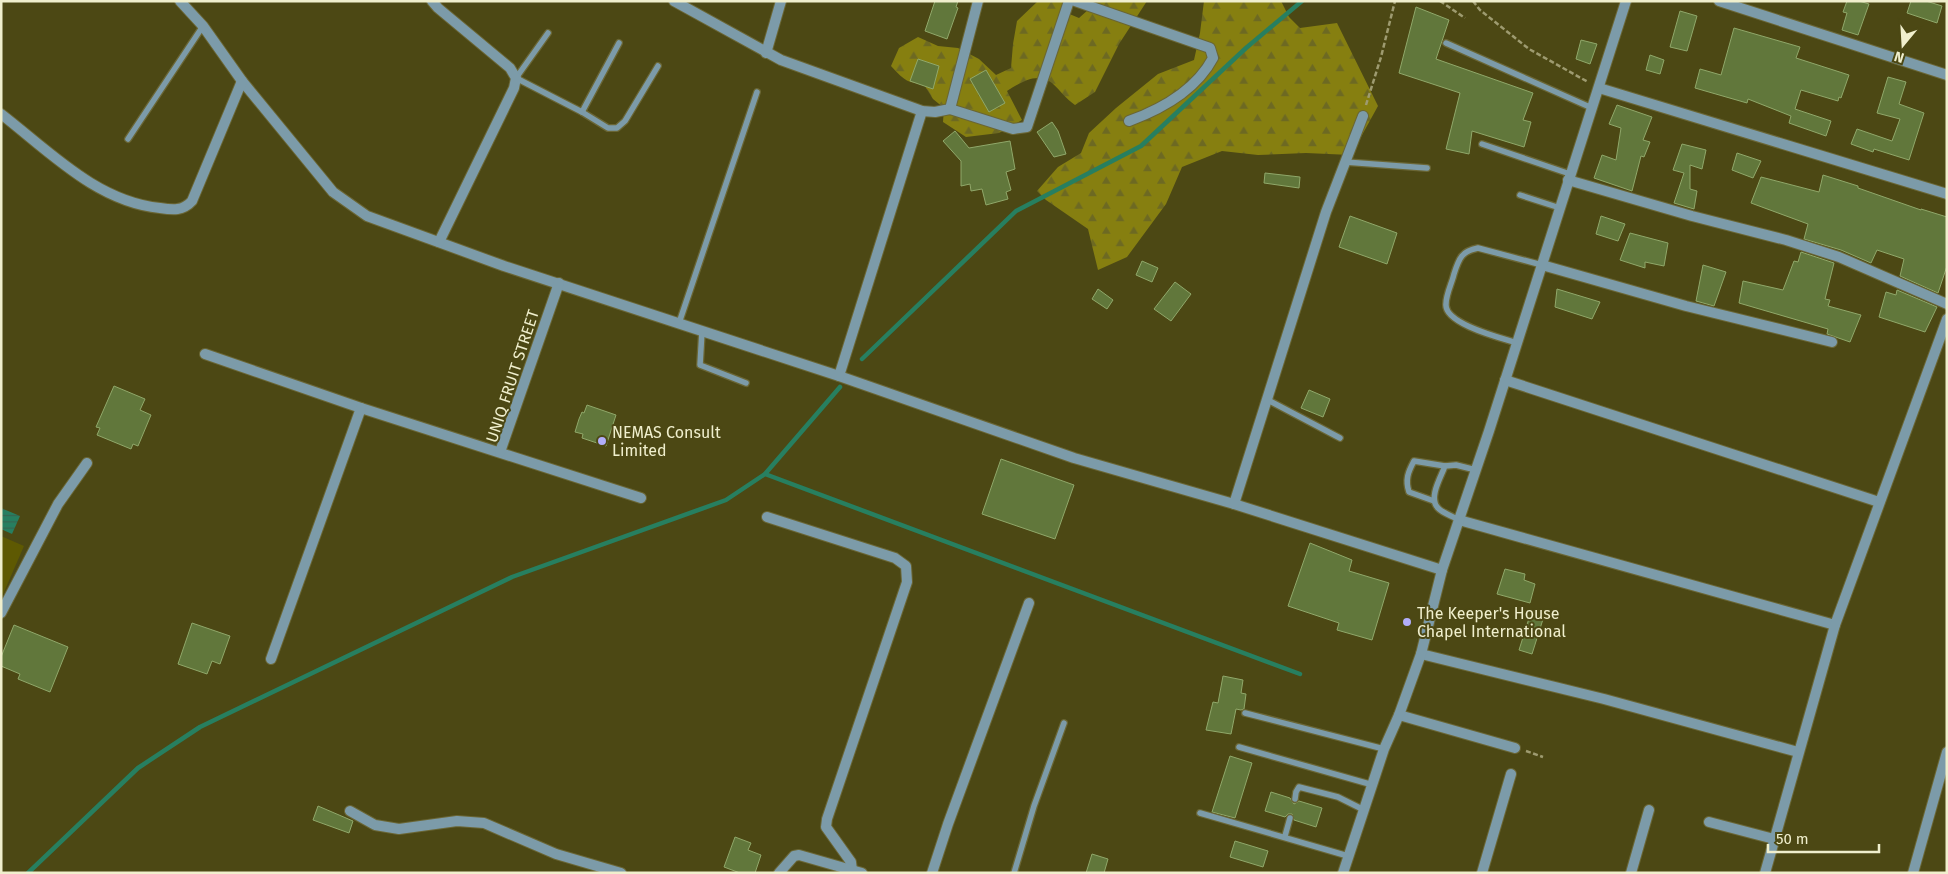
<svg xmlns="http://www.w3.org/2000/svg" width="1948" height="874" font-family="'Fira Sans',sans-serif">
	<style>
		.green { fill: #5e5902 }
		.forest { fill: url(#forest-firs) }
		.water { fill: url(#water-rules) }
		.lines { fill: none; stroke-linecap: round; stroke-linejoin: round }
		.stream { stroke: #277f60; stroke-width: 4.5 }
		.building { fill: #61773b; stroke: #90a86a }
		.service-casing { stroke: #6a6635; stroke-width: 8 }
		.minor-casing { stroke: #6a6635; stroke-width: 12 }
		.tertiary-casing { stroke: #6a6635; stroke-width: 12 }
		.path { stroke: #9e9b70; stroke-width: 2.5; stroke-dasharray: 5 2.5; stroke-linecap: butt }
		.service { stroke: #7c9ba9; stroke-width: 5.5 }
		.minor { stroke: #7c9ba9; stroke-width: 10 }
		.tertiary { stroke: #7c9ba9; stroke-width: 10 }
		.poi-dot { fill: #b1adfa; stroke: #4c4814; stroke-width: 2 }
		.labels { text-anchor: middle; stroke-width: 4; stroke-linejoin: round; paint-order: stroke }
		.street-label { font-size: 16px; fill: #f0efcd; stroke: #4c4814 }
		.poi-label { font-size: 16px; fill: #f0efcd; stroke: #4c4814; text-anchor: start }
	</style>
	<defs>
		<pattern id="forest-firs" width="22" height="20" patternUnits="userSpaceOnUse" patternTransform="scale(1.25)"><rect width="22" height="20" fill="#867f10"/><path d="M5 1l3.5 6h-7zM16 11l3.5 6h-7z" fill="#6d6922"/></pattern>
		<pattern id="water-rules" width="6" height="5" patternUnits="userSpaceOnUse" patternTransform="scale(1.25)"><rect width="6" height="5" fill="#277f60"/><path d="M0 2.5h6" fill="none" stroke="#366651"/></pattern>
	</defs>
	<rect width="100%" height="100%" fill="#4c4814"/>
	<path class="green" d="M 1,536 L 24,546 L 1,599 Z"/>
	<g class="forest">
		<path d="M 1038,1 L 1065,1 L 1067,13 L 1079,18 L 1098,1 L 1147,1 L 1119,44 L 1095,92 L 1075,105 C 1066,99 1060,90 1052,83 C 1037,71 1020,83 1007,91 L 1022,120 L 999,133 L 966,137 L 943,122 L 944,108 L 933,99 L 923,83 C 908,85 901,77 891,66 L 899,48 L 918,37 L 938,46 L 958,48 L 979,59 L 996,75 L 1011,68 L 1013,44 L 1017,21 Z"/>
		<path d="M 1204,1 L 1281,1 L 1289,17 L 1300,28 L 1337,23 L 1378,106 L 1351,155 L 1306,153 L 1258,155 L 1222,151 L 1182,167 L 1166,204 L 1127,257 L 1098,270 L 1088,229 L 1046,200 L 1037,191 L 1058,167 L 1081,153 L 1089,133 L 1116,108 L 1158,74 L 1194,60 L 1200,33 Z"/>
	</g>
	<path class="water" d="M 1,508 L 20,516 L 12,534 L 1,529 Z"/>
	<g class="lines">
		<g class="stream">
			<path d="M 862,359 L 1016,211 L 1141,146 L 1246,48 L 1302,1"/>
			<path d="M 765,474 L 1300,674"/>
			<path d="M 28,873 L 138,768 L 200,727 L 512,577 L 726,500 L 765,474 L 840,387"/>
		</g>
	</g>
	<g class="building">
		<path d="M 935,1 L 958,1 L 956,7 L 958,8 L 947,39 L 925,31 Z"/>
		<path d="M 1847,1 L 1859,1 L 1869,4 L 1858,35 L 1842,30 L 1847,13 L 1843,12 Z"/>
		<path d="M 1911,1 L 1926,1 L 1942,6 L 1937,23 L 1907,13 Z"/>
		<path d="M 1416,7 L 1449,20 L 1436,59 L 1533,93 L 1523,120 L 1531,122 L 1524,147 L 1472,131 L 1469,154 L 1446,149 L 1460,93 L 1399,73 Z"/>
		<path d="M 1680,11 L 1697,16 L 1687,51 L 1670,47 Z"/>
		<path d="M 1734,28 L 1800,47 L 1796,58 L 1849,75 L 1841,98 L 1839,97 L 1838,101 L 1801,90 L 1795,109 L 1831,121 L 1826,136 L 1789,123 L 1791,116 L 1748,99 L 1747,103 L 1695,88 L 1700,69 L 1721,75 Z"/>
		<path d="M 1581,40 L 1597,44 L 1590,64 L 1576,59 Z"/>
		<path d="M 1650,55 L 1664,60 L 1660,74 L 1646,70 Z"/>
		<path d="M 918,59 L 939,66 L 933,89 L 910,81 Z"/>
		<path d="M 986,70 L 1005,103 L 989,112 L 970,79 Z"/>
		<path d="M 1888,77 L 1906,82 L 1899,104 L 1924,113 L 1909,160 L 1874,149 L 1873,152 L 1851,144 L 1857,129 L 1892,141 L 1900,119 L 1877,113 Z"/>
		<path d="M 1617,105 L 1652,117 L 1643,140 L 1650,142 L 1644,157 L 1641,156 L 1632,191 L 1594,178 L 1602,155 L 1616,160 L 1621,128 L 1609,124 Z"/>
		<path d="M 1052,122 L 1058,131 L 1066,154 L 1054,157 L 1037,132 Z"/>
		<path d="M 955,131 L 969,148 L 1010,141 L 1015,169 L 1006,172 L 1011,190 L 1006,192 L 1008,199 L 986,205 L 982,189 L 971,191 L 970,184 L 961,186 L 961,161 L 943,141 Z"/>
		<path d="M 1682,144 L 1706,150 L 1702,169 L 1690,165 L 1690,189 L 1697,191 L 1694,209 L 1674,203 L 1684,173 L 1673,170 Z"/>
		<path d="M 1737,153 L 1761,161 L 1753,178 L 1732,170 Z"/>
		<path d="M 1265,173 L 1300,177 L 1299,188 L 1264,183 Z"/>
		<path d="M 1823,175 L 1858,186 L 1858,188 L 1921,210 L 1921,209 L 1947,217 L 1947,266 L 1938,293 L 1900,276 L 1904,259 L 1877,250 L 1871,263 L 1841,250 L 1804,239 L 1808,224 L 1751,203 L 1761,177 L 1819,192 Z"/>
		<path d="M 1350,216 L 1397,233 L 1387,264 L 1339,247 Z"/>
		<path d="M 1601,216 L 1625,224 L 1618,241 L 1596,234 Z"/>
		<path d="M 1630,233 L 1668,243 L 1664,266 L 1645,262 L 1645,268 L 1620,260 Z"/>
		<path d="M 1801,252 L 1834,263 L 1825,299 L 1830,300 L 1828,306 L 1861,315 L 1850,342 L 1827,334 L 1828,329 L 1739,303 L 1743,281 L 1783,290 L 1794,261 L 1798,262 Z"/>
		<path d="M 1142,261 L 1158,268 L 1152,282 L 1136,275 Z"/>
		<path d="M 1703,265 L 1726,272 L 1714,306 L 1696,301 Z"/>
		<path d="M 1175,282 L 1191,294 L 1171,321 L 1154,309 Z"/>
		<path d="M 1098,289 L 1113,300 L 1107,309 L 1092,299 Z"/>
		<path d="M 1557,289 L 1600,302 L 1592,319 L 1555,307 Z"/>
		<path d="M 1897,290 L 1937,307 L 1925,332 L 1879,317 L 1886,292 L 1896,295 Z"/>
		<path d="M 114,386 L 145,399 L 140,410 L 151,415 L 138,446 L 133,444 L 131,449 L 97,435 L 100,428 L 96,427 Z"/>
		<path d="M 1309,390 L 1330,399 L 1323,417 L 1301,408 Z"/>
		<path d="M 587,405 L 616,415 L 606,446 L 582,438 L 583,434 L 575,432 L 579,419 L 582,412 L 584,413 Z"/>
		<path d="M 1001,459 L 1074,485 L 1055,539 L 982,514 Z"/>
		<path d="M 1310,543 L 1352,560 L 1349,571 L 1389,583 L 1372,640 L 1337,630 L 1339,623 L 1288,606 Z"/>
		<path d="M 1505,569 L 1525,574 L 1524,580 L 1535,584 L 1530,603 L 1497,594 Z"/>
		<path d="M 1531,612 L 1544,616 L 1532,654 L 1519,650 Z"/>
		<path d="M 192,623 L 230,636 L 220,664 L 212,661 L 207,674 L 178,664 Z"/>
		<path d="M 14,625 L 68,647 L 50,692 L 18,679 L 20,674 L 1,666 L 1,657 Z"/>
		<path d="M 1223,676 L 1243,680 L 1241,693 L 1246,694 L 1244,709 L 1241,710 L 1236,709 L 1231,734 L 1206,730 L 1213,702 L 1218,703 Z"/>
		<path d="M 1230,756 L 1252,763 L 1235,818 L 1212,812 Z"/>
		<path d="M 1271,792 L 1290,798 L 1294,804 L 1299,801 L 1322,808 L 1316,827 L 1294,820 L 1292,814 L 1288,814 L 1285,817 L 1265,811 Z"/>
		<path d="M 318,806 L 353,821 L 349,833 L 313,820 Z"/>
		<path d="M 735,837 L 751,843 L 748,850 L 761,855 L 755,873 L 740,873 L 724,867 Z"/>
		<path d="M 1235,841 L 1268,851 L 1263,867 L 1230,857 Z"/>
		<path d="M 1092,854 L 1108,859 L 1104,873 L 1086,873 Z"/>
	</g>
	<g class="lines">
		<defs>
			<g id="service">
				<path d="M 548,33 L 516,78 L 582,112 L 608,128 L 617,128 L 625,121 L 658,66"/>
				<path d="M 1446,43 L 1592,108"/>
				<path d="M 582,112 L 619,43"/>
				<path d="M 128,139 L 203,26"/>
				<path d="M 1482,144 L 1570,174"/>
				<path d="M 1345,162 L 1427,168"/>
				<path d="M 1520,195 L 1560,208"/>
				<path d="M 679,323 L 757,92"/>
				<path d="M 702,331 L 700,365 L 746,383"/>
				<path d="M 1517,343 C 1501,338 1444,324 1446,304 C 1446,294 1452,283 1454,274 C 1459,258 1462,251 1478,248 L 1542,265"/>
				<path d="M 1266,399 L 1340,438"/>
				<path d="M 1434,501 L 1409,492 C 1405,480 1408,472 1414,461 L 1445,466"/>
				<path d="M 1459,520 C 1453,516 1442,513 1438,508 C 1428,498 1441,477 1445,466 L 1456,465 L 1476,470"/>
				<path d="M 1245,713 L 1384,749"/>
				<path d="M 1239,747 L 1373,785"/>
				<path d="M 1295,799 L 1296,792 L 1299,787 L 1338,797 L 1364,810"/>
				<path d="M 1200,813 L 1348,856"/>
				<path d="M 1285,836 L 1290,818"/>
				<path d="M 1014,873 L 1034,806 L 1064,723"/>
			</g>
			<g id="minor">
				<path d="M 180,1 L 203,26 L 242,81 L 333,192 L 367,216 L 504,266 L 839,376 L 1074,458 L 1234,504 L 1442,570"/>
				<path d="M 432,1 L 438,8 L 510,68 L 516,78 L 514,88 L 439,242"/>
				<path d="M 674,1 L 781,60 L 922,111 L 935,112 L 950,109 L 978,1"/>
				<path d="M 1075,1 L 1210,48 L 1213,58 C 1196,90 1162,109 1129,121"/>
				<path d="M 766,53 L 781,1"/>
				<path d="M 1599,88 L 1947,194"/>
				<path d="M 950,109 L 1013,129 L 1027,127 L 1069,1"/>
				<path d="M 1,114 C 49,151 97,202 160,208 C 173,210 183,211 192,201 L 242,81"/>
				<path d="M 1568,180 L 1692,216 L 1786,240 L 1839,257 L 1947,304"/>
				<path d="M 1542,265 L 1686,306 L 1832,342"/>
				<path d="M 205,354 L 361,408 L 641,498"/>
				<path d="M 839,376 L 922,111"/>
				<path d="M 1505,380 L 1879,502"/>
				<path d="M 500,452 L 559,283"/>
				<path d="M 1234,504 L 1326,212 L 1363,116"/>
				<path d="M 767,517 L 895,558 L 906,566 L 907,582 L 827,819 L 826,827 L 851,862 L 852,870"/>
				<path d="M 1459,520 L 1835,625"/>
				<path d="M 1,613 L 58,504 L 87,463"/>
				<path d="M 1421,654 L 1604,699 L 1798,752"/>
				<path d="M 271,659 L 361,408"/>
				<path d="M 1399,715 L 1515,748"/>
				<path d="M 350,811 L 375,825 L 399,829 L 457,821 L 484,823 L 556,854 L 621,873"/>
				<path d="M 1709,822 L 1774,839"/>
				<path d="M 779,873 L 794,856 L 799,855 L 862,873"/>
				<path d="M 932,873 L 948,824 L 1029,603"/>
				<path d="M 1482,873 L 1511,774"/>
				<path d="M 1631,873 L 1649,810"/>
				<path d="M 1765,873 L 1835,625 L 1947,319"/>
				<path d="M 1913,873 L 1947,752"/>
			</g>
			<g id="tertiary">
				<path d="M 1719,1 L 1947,75"/>
				<path d="M 1343,873 L 1384,749 L 1399,715 L 1421,654 L 1442,570 L 1489,431 L 1626,1"/>
			</g>
		</defs>
		<use href="#service" class="service-casing"/>
		<use href="#minor" class="minor-casing"/>
		<use href="#tertiary" class="tertiary-casing"/>
		<g class="path">
			<path d="M 1440,1 L 1465,18"/>
			<path d="M 1473,1 L 1480,10 L 1529,49 L 1588,82"/>
			<path d="M 1366,105 L 1381,57 L 1395,1"/>
			<path d="M 1526,751 L 1543,757"/>
		</g>
		<use href="#service" class="service"/>
		<use href="#minor" class="minor"/>
		<use href="#tertiary" class="tertiary"/>
	</g>
	<g class="poi-dot">
		<circle cx="602" cy="441" r="5"/>
		<circle cx="1407" cy="622" r="5"/>
	</g>
	<g class="labels">
		<g class="street-label">
			<text transform="translate(512 376) rotate(-72)" y="6">UNIQ FRUIT STREET</text>
		</g>
		<g class="poi-label">
			<text x="612" y="438">NEMAS Consult<tspan x="612" dy="18">Limited</tspan></text>
			<text x="1417" y="619">The Keeper's House<tspan x="1417" dy="18">Chapel International</tspan></text>
		</g>
	</g>
	<rect width="1948" height="874" fill="none" stroke="#f0efcd" stroke-width="5"/>
	<g transform="translate(1903 45) rotate(198)" stroke="#4c4814" stroke-width="4" paint-order="stroke">
	<path d="M0-4L9 19L0 12L-9 19Z" fill="#f0efcd"/>
	<text y="-8" font-size="14" font-weight="bold" text-anchor="middle" fill="#f0efcd">N</text>
	</g>
	<path d="M1768 844v8h111v-8" fill="none" stroke="#f0efcd" stroke-width="2.5"/>
	<text x="1776" y="844" font-size="15" fill="#f0efcd" stroke="#4c4814" stroke-width="4" paint-order="stroke">50 m</text>
</svg>
